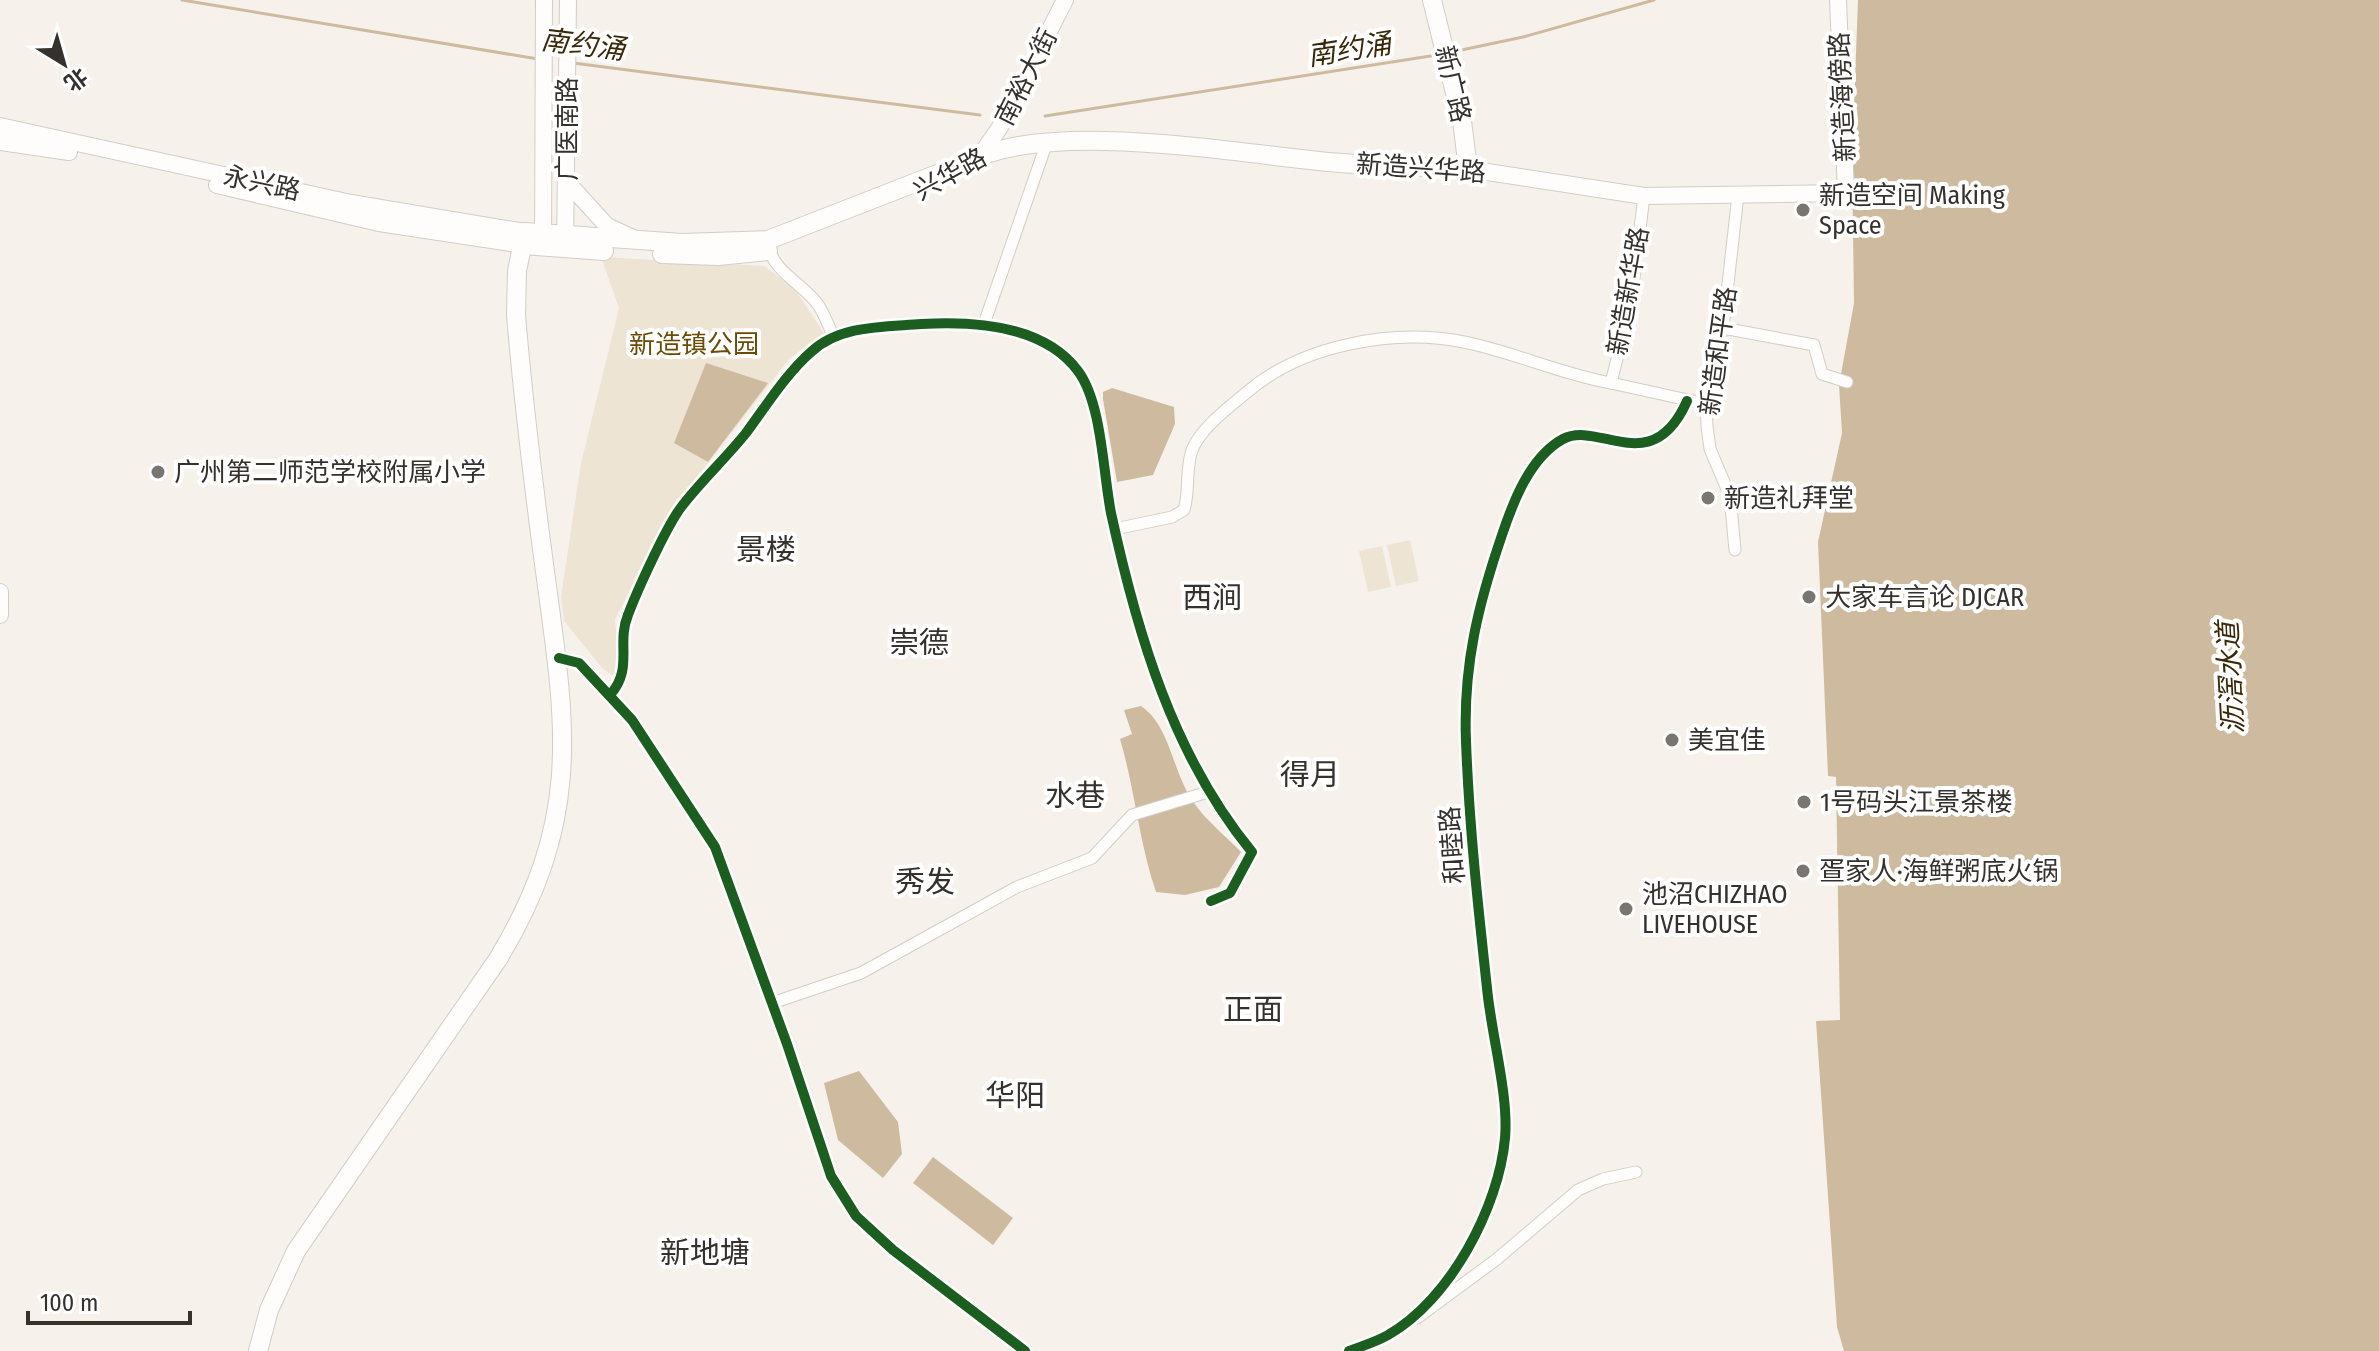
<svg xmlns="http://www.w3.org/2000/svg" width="2379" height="1351" font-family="'Fira Sans Condensed','Noto Sans SC',sans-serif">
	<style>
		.green { fill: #eee4d4 }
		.water { fill: #cebb9f }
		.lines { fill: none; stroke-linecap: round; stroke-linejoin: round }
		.stream { stroke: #cebb9f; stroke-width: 3 }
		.street-casing { stroke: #d1cdc8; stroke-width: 13 }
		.secondary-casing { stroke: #d1cdc8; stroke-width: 18 }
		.primary-casing { stroke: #d1cdc8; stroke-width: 20 }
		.street { stroke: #fefdfc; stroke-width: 11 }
		.secondary { stroke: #fefdfc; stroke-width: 16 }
		.primary { stroke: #fefdfc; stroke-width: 18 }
		.cycleway-casing { stroke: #fff; stroke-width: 15 }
		.cycleway { stroke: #1b5e20; stroke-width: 10 }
		.poi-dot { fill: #797570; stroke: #fff; stroke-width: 3 }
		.labels { text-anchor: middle; stroke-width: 8; stroke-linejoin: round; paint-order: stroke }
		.street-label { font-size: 26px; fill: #35312d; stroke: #fff }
		.poi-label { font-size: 26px; fill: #35312d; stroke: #fff; text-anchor: start }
		.park-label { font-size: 26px; fill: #6d4a06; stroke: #fff }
		.water-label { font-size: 28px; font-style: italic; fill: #3b2808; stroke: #fff }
		.quarter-label { font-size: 30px; fill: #35312d; stroke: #fff }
	</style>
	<rect width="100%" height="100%" fill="#f6f2eb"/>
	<g class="green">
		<path d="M 601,257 L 764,266 L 794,288 L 824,333 L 789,359 L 676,504 L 615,619 L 620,680 L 603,669 L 564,621 L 561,597 L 581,463 L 619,308 Z"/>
		<path d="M 1410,540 L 1419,581 L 1396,586 L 1387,545 Z"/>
		<path d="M 1382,546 L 1391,587 L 1368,592 L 1359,551 Z"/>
	</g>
	<g class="water">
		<path d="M 1858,0 L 2379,0 L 2379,1351 L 1844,1351 L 1837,1327 L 1816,1021 L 1840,1020 L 1836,777 L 1828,776 L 1818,542 L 1842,433 L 1839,385 L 1854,303 L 1852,158 Z"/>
		<path d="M 706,363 L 768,383 L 708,462 L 674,443 Z"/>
		<path d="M 1112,388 L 1174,407 L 1175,424 L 1153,475 L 1117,482 L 1103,399 L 1103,392 Z"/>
		<path d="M 1141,706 C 1172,727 1172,776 1197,807 C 1209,823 1227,837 1241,852 L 1219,887 L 1185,895 L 1156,892 C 1139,842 1135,790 1120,739 L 1132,734 L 1124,710 Z"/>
		<path d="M 859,1071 L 898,1122 L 902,1154 L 883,1178 L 838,1140 L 824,1083 Z"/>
		<path d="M 933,1157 L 1013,1218 L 993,1245 L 913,1183 Z"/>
	</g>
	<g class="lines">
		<g class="stream">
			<path d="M 182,0 L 538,59"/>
			<path d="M 1452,52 L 1523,37 L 1654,0"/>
			<path d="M 573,63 L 980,115"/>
			<path d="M 1045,116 L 1437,55"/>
		</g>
		<defs>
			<g id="street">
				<path d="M 1644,196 L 1631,302 L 1611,383 L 1706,404"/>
				<path d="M 769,248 C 774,272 806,286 819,306 C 825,316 829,326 833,336"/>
				<path d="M 984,324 L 1047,142"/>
				<path d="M 1723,328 L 1814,345 L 1822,374 L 1847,382"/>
				<path d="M 1115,529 L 1172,517 L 1184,510 C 1190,490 1185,471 1192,450 C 1201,428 1228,408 1246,393 C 1301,345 1393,328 1464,342 C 1514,352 1560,374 1611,383"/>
				<path d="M 1735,550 L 1730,496 L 1710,449 L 1707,426 L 1706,404 L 1716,345 L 1723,328 L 1738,195"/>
				<path d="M 559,658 L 579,663 L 632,720 L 715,847 L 787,1044 L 831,1176 L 856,1216 L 893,1250 L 1025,1351"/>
				<path d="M 610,695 C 634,668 616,644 628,615 C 637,591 667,525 682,506 C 702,480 726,458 746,433 C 766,406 786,374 811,352 C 840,325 884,327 921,324 C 972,321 1044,325 1078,371 C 1102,403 1103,473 1111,513 C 1137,633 1173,756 1252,852 L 1230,893 L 1211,901"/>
				<path d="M 772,1003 L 861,973 L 1017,887 L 1092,858 L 1132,815 L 1208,792"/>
				<path d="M 1417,1318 L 1497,1259 L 1578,1190 L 1603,1179 L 1636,1172"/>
				<path d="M 1349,1351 C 1362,1346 1376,1342 1388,1335 C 1450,1300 1499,1207 1505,1138 C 1509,1096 1491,1033 1487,988 C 1478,906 1469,824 1466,741 C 1463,666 1478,605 1502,535 C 1513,502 1530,457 1563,439 C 1599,420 1652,480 1687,401"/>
			</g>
			<g id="secondary">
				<path d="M 0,126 L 351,203 L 525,232"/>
				<path d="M 0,142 L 69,152"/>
				<path d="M 982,153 L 1000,127 L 1065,0"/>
				<path d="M 1468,169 L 1644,196 L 1846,193 L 1838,0"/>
				<path d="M 568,183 L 607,226 L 633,238"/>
				<path d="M 217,185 L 379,223 L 523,245"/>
				<path d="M 543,246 L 544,0"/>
				<path d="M 565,246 L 568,0"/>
				<path d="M 0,592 L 0,615"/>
			</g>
			<g id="primary">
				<path d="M 523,245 L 604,251"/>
				<path d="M 662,254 L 718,256 L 768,251"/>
				<path d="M 258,1351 L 269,1310 L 296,1251 L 498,959 C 585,815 565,721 544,564 C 533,481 523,398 516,315 L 517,271 L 525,232 L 682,243 L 768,240 L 963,164 C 1043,118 1234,153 1328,162 C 1375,166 1422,166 1468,169 L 1462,121 L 1432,0"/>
			</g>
		</defs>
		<use href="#street" class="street-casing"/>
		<use href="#secondary" class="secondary-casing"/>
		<use href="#primary" class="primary-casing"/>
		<use href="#street" class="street"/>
		<use href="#secondary" class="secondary"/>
		<use href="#primary" class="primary"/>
		<defs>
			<g id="cycleway">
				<path d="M 559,658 L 579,663 L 632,720 L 715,847 L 787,1044 L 831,1176 L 856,1216 L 893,1250 L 1025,1351"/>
				<path d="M 610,695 C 634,668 616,644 628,615 C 637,591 667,525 682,506 C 702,480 726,458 746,433 C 766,406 786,374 811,352 C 840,325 884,327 921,324 C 972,321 1044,325 1078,371 C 1102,403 1103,473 1111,513 C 1137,633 1173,756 1252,852 L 1230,893 L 1211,901"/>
				<path d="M 1349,1351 C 1362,1346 1376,1342 1388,1335 C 1450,1300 1499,1207 1505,1138 C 1509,1096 1491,1033 1487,988 C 1478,906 1469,824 1466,741 C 1463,666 1478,605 1502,535 C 1513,502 1530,457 1563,439 C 1599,420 1652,480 1687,401"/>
			</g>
		</defs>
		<use href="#cycleway" class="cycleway-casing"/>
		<use href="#cycleway" class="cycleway"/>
	</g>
	<g class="poi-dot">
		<circle cx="1803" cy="210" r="8"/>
		<circle cx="158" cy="472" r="8"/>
		<circle cx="1708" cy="498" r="8"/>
		<circle cx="1809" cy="597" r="8"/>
		<circle cx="1672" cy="740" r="8"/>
		<circle cx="1804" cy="802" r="8"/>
		<circle cx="1803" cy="871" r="8"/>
		<circle cx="1626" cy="909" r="8"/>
	</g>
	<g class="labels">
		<g class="street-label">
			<text transform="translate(1026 77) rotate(-63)" y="9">南裕大街</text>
			<text transform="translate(1453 84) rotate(77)" y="9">新广路</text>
			<text transform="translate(1842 97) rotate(-93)" y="9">新造海傍路</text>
			<text transform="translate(567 129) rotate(-90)" y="9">广医南路</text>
			<text transform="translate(1421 168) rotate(4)" y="9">新造兴华路</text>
			<text transform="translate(950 174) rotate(-29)" y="9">兴华路</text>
			<text transform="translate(262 183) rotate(12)" y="9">永兴路</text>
			<text transform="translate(1628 291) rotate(-80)" y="9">新造新华路</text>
			<text transform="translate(1718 351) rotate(-82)" y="9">新造和平路</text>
			<text transform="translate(1452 845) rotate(-94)" y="9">和睦路</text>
		</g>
		<g class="poi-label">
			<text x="1819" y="204">新造空间 Making<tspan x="1819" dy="30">Space</tspan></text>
			<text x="174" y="481">广州第二师范学校附属小学</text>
			<text x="1724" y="507">新造礼拜堂</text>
			<text x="1825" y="606">大家车言论 DJCAR</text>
			<text x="1688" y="749">美宜佳</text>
			<text x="1820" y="811">1号码头江景茶楼</text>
			<text x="1819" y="880">疍家人·海鲜粥底火锅</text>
			<text x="1642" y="903">池沼CHIZHAO<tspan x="1642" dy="30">LIVEHOUSE</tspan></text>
		</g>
		<g class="park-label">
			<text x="694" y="353">新造镇公园</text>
		</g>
		<g class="water-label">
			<text transform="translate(583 44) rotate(7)" y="10">南约涌</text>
			<text transform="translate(1349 49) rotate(-9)" y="10">南约涌</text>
			<text transform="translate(2230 678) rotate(-93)" y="10">沥滘水道</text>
		</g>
		<g class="quarter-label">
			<text x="766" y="560">景楼</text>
			<text x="1212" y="608">西涧</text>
			<text x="919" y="653">崇德</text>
			<text x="1310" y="785">得月</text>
			<text x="1075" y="806">水巷</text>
			<text x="925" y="892">秀发</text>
			<text x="1253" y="1020">正面</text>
			<text x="1015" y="1106">华阳</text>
			<text x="705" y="1263">新地塘</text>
		</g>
	</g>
	<g transform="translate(64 64) rotate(143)" stroke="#ffffff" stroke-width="6" paint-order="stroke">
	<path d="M0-6L14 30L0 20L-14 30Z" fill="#35312d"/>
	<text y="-12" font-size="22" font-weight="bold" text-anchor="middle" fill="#35312d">北</text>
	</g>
	<path d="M28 1311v12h162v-12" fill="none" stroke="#35312d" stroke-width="4"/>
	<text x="40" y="1311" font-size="24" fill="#35312d" stroke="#ffffff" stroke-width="6" paint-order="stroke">100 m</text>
</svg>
